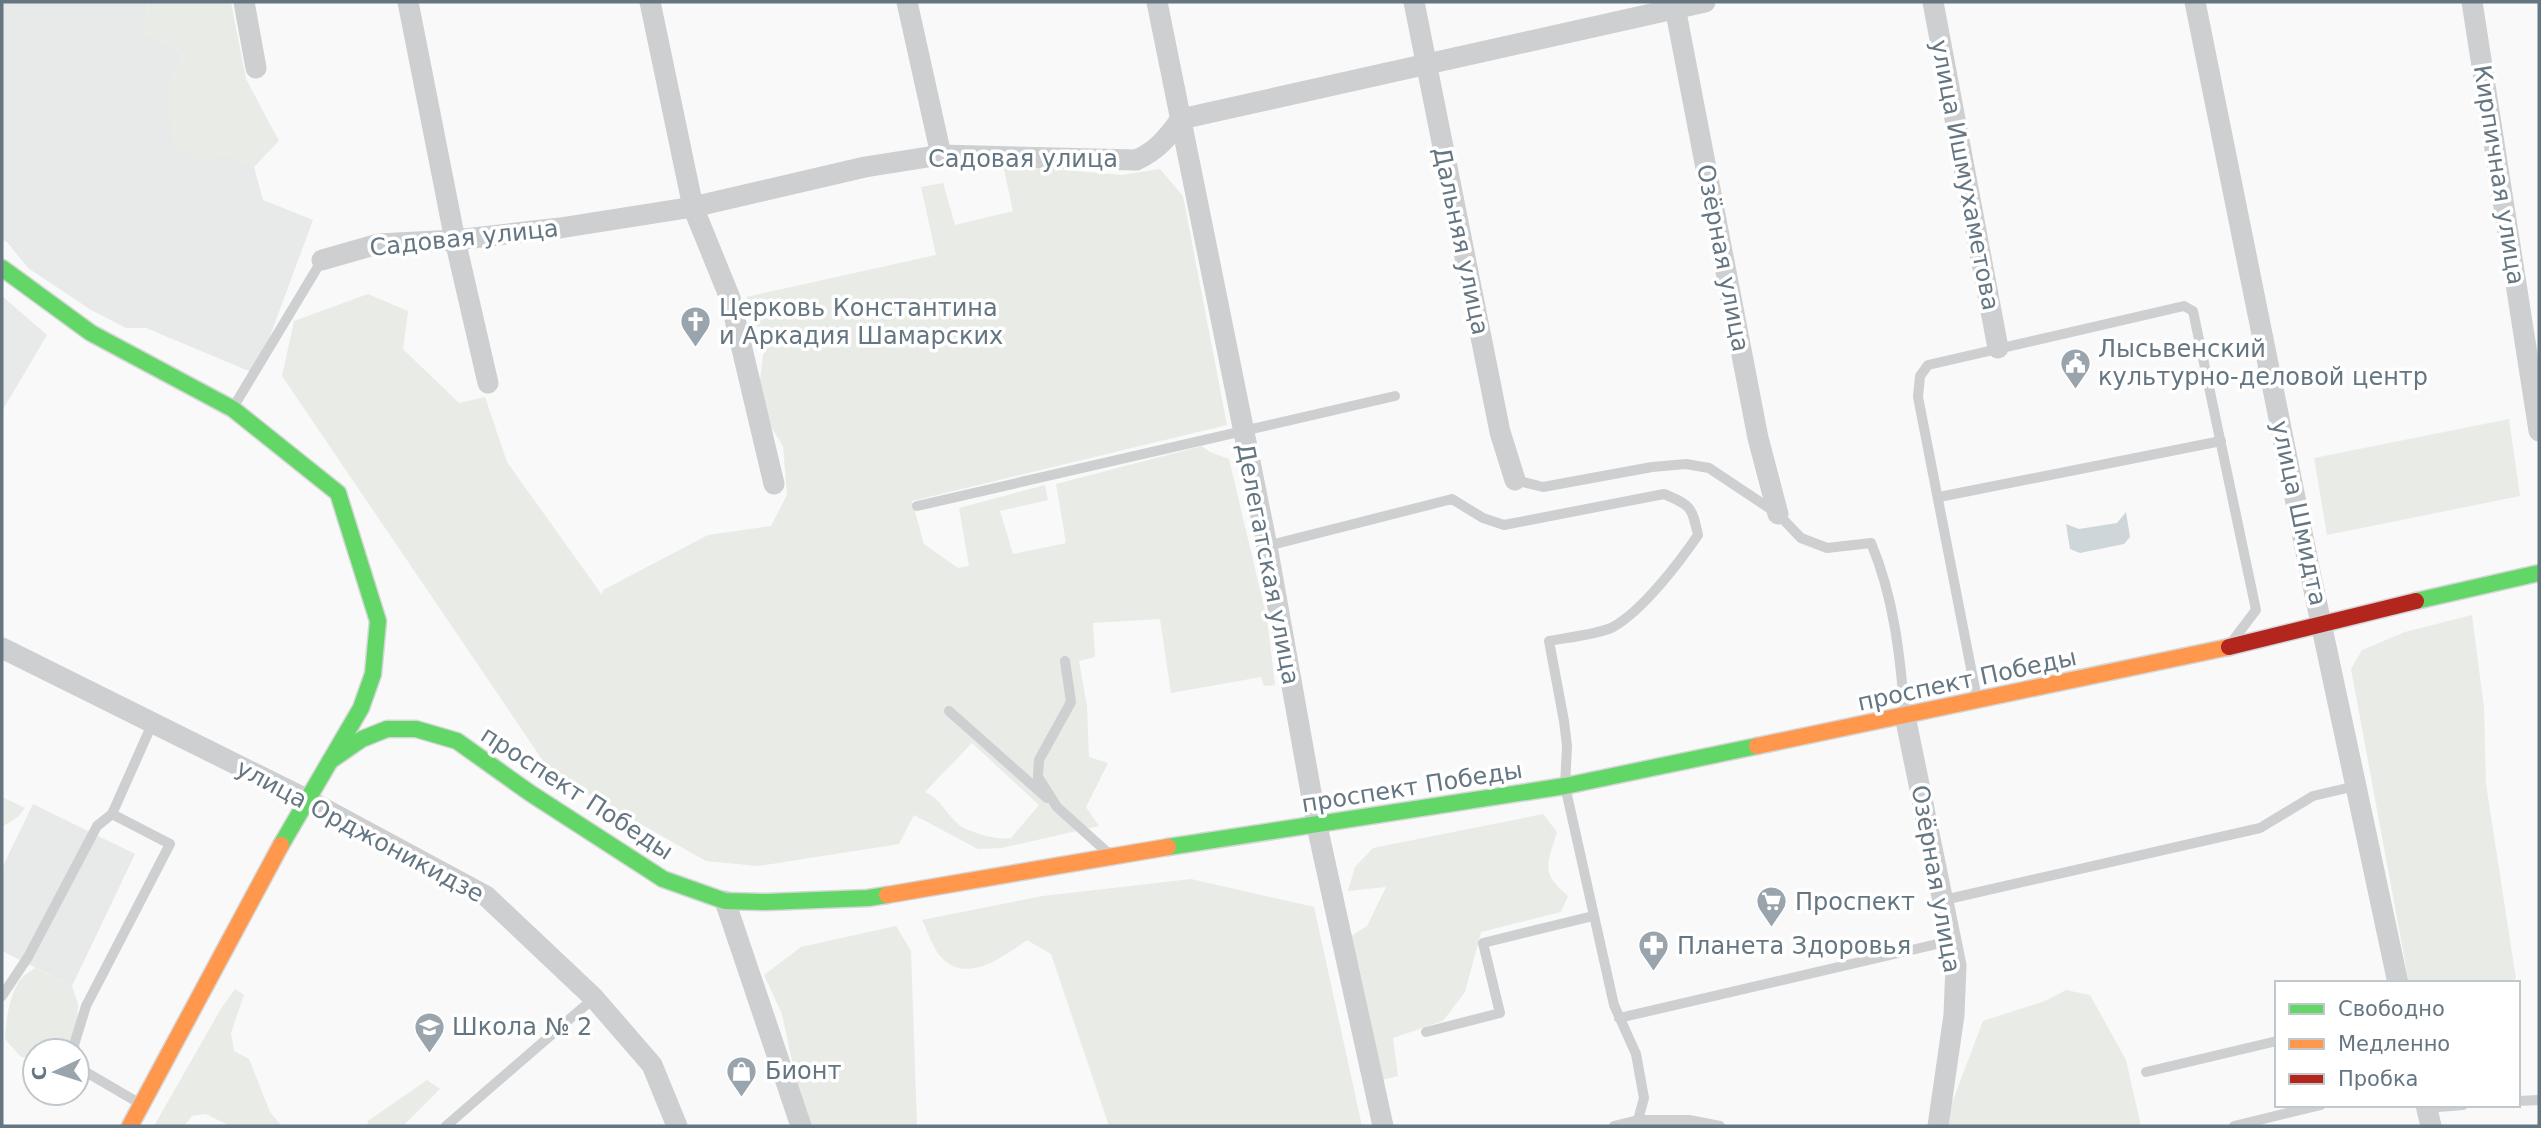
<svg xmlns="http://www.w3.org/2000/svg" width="2541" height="1128" font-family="'DejaVu Sans',sans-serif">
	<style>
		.built { fill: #e8e9e9 }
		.green { fill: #e8ebe6; fill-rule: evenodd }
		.water { fill: #ced6d9 }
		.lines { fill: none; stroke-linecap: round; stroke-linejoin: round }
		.fast-casing { stroke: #d5d6d7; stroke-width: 19 }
		.slow-casing { stroke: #d5d6d7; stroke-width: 19 }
		.jam-casing { stroke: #d5d6d7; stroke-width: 19 }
		.lane { stroke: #cecfd0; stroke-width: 10 }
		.street { stroke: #cecfd0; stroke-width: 21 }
		.fast { stroke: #63d668; stroke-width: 16 }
		.slow { stroke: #ff974d; stroke-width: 16 }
		.jam { stroke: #b3261e; stroke-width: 16 }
		.labels { text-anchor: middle; stroke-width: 7; stroke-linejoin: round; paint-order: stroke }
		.street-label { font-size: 24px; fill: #657683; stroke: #fff }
		.poi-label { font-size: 24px; fill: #657683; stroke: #fff; text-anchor: start }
	</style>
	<rect width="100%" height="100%" fill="#f9f9f9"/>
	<g class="built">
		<path d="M 2,2 L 148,2 L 144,34 L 184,54 L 166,90 L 224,154 L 254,167 L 263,200 L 313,220 L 256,374 L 146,328 L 126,328 L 91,310 L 28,268 L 7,242 L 2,240 Z"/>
		<path d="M 2,296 L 47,335 L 2,411 Z"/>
		<path d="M 33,804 L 135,854 L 72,986 L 2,951 L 2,868 Z"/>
	</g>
	<g class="green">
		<path d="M 148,2 L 231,2 L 246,79 L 279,141 L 254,167 L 224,154 L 207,163 L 173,146 L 166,90 L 184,54 L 144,34 Z"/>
		<path d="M 1003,165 L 1122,175 L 1160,169 L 1183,196 L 1227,425 L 912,501 L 924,544 L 958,568 L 969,566 L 959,508 L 1045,485 L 1048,500 L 1000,511 L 1013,554 L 1066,543 L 1056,484 L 1202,446 L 1210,452 L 1229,459 L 1267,619 L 1275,685 L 1264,686 L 1261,677 L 1171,693 L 1160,619 L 1093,623 L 1095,657 L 1079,661 L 1087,706 L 1089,757 L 1108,763 L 1086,807 L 1099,826 L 1001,848 L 978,849 L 914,815 L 899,844 L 758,866 L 706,861 L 552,774 L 282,376 L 294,321 L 368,294 L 408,311 L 403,349 L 459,403 L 485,397 L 507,462 L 602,595 L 603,590 L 708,535 L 771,526 L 787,495 L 783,446 L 766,419 L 759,388 L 763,356 L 766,348 L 746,297 L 936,255 L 921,187 L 943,183 L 955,225 L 1013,211 ZM 972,743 L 1039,805 L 1011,838 C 997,840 975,834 962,827 C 947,817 942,799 925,792 Z"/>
		<path d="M 2509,419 L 2520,496 L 2327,535 L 2314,458 Z"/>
		<path d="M 2472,615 L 2484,708 L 2486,784 L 2516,979 L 2504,983 L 2409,983 L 2351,669 L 2362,650 L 2405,632 Z"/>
		<path d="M 2,797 L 25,808 L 18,817 L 2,827 Z"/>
		<path d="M 1543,814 L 1557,832 C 1548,864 1539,872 1568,896 L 1561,912 L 1481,932 L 1465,992 L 1443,1021 L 1393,1038 L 1398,1076 L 1382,1080 L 1351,936 L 1367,926 L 1386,887 L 1348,891 L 1355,867 L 1373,848 Z"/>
		<path d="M 1191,879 L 1314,907 L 1362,1126 L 1109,1126 L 1051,954 L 1027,940 C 1005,955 969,984 943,959 C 934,951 928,932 922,920 L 1043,896 Z"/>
		<path d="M 896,926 L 911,951 L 917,1126 L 810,1126 L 801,1103 L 782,1014 L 764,975 L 801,947 Z"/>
		<path d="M 35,968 L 72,986 L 78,1004 L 77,1023 L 72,1039 L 59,1051 L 35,1051 L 35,1059 L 21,1057 L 5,1039 C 6,1021 9,994 21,979 C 24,975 31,971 35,968 Z"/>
		<path d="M 235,989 L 244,995 L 231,1033 L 234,1051 L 249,1059 L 270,1112 L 282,1126 L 230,1126 L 206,1114 L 192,1116 L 184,1126 L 154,1126 L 222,1007 Z"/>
		<path d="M 2066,990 L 2090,995 L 2126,1060 L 2141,1126 L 1946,1126 L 1947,1116 L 1983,1021 L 2045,1001 Z"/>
		<path d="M 427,1080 L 440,1089 L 403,1126 L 367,1126 L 368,1121 Z"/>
	</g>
	<path class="water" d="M 2126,512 L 2130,537 L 2124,544 L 2080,553 L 2070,549 L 2066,524 L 2079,529 L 2117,523 Z"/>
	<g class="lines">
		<defs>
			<g id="fast">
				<path d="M 2,268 L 91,333 L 233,409 L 338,493 L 378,621 L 373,674 L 361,708 L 281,845"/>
				<path d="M 2416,601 L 2539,573"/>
				<path d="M 330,761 L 362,739 L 387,729 L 416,729 L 457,741 L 530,793 L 663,879 L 725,901 L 767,902 L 868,898 L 887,895"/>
				<path d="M 1168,847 L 1565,786 L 1757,746"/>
			</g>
			<g id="slow">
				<path d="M 1757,746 L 2229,647"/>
				<path d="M 887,895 L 1168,847"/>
				<path d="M 130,1126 L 281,845"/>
			</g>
			<path id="jam" d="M 2229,647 L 2416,601"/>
		</defs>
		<use href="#fast" class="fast-casing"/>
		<use href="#slow" class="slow-casing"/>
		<use href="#jam" class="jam-casing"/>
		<g class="lane">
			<path d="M 234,406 L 322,260"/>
			<path d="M 1515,480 L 1543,487 L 1652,467 L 1686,464 L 1709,468 L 1778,514 L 1801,538 L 1827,548 L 1871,543 C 1894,597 1900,656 1905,714"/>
			<path d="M 1939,497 L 2221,441"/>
			<path d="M 917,506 L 1395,396"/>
			<path d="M 1267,546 L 1452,499 L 1483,518 L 1504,525 L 1664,494 C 1691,505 1692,507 1698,535 C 1679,563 1642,611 1613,627 C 1600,634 1565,638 1549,641 L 1564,721 L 1567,746 L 1565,786 L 1614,1005 L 1636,1054 L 1644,1098 L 1638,1120 L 1614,1126"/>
			<path d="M 1065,661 L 1071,702 L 1039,760 L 1038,777 L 1057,807 L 1107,852"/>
			<path d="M 1977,699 L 1918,397 L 1920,376 L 1928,365 L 2184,306 L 2193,311 L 2256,610 L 2234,639"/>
			<path d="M 949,711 L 1047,798"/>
			<path d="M 1944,900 L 2260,828 L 2313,796 L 2356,786"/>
			<path d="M 2,996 L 28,957 L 97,826 L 112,814"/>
			<path d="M 1619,1018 L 1950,941"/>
			<path d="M 1426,1032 L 1500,1013 L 1483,943 L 1593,916"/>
			<path d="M 75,1051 L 74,1045 L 86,1006 L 170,844 L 112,814 L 153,722"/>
			<path d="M 77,1058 L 79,1068 L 139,1103"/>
			<path d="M 2146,1072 L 2277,1041"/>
			<path d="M 2518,1101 L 2539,1100"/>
			<path d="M 2427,1108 L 2463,1105"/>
			<path d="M 1638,1120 L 1689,1120 L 1720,1126"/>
			<path d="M 446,1126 L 594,998"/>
			<path d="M 2234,1126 L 2321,1105"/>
		</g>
		<g class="street">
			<path d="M 244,2 L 256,68"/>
			<path d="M 408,2 L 455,240 L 488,383"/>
			<path d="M 650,2 L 693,207 L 730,298 L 774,484"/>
			<path d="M 907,2 L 941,155"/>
			<path d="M 1157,2 L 1267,546 L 1317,826 L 1383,1126"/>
			<path d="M 1414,2 L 1500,432 L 1515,480"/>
			<path d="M 1674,2 L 1758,438 L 1778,514"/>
			<path d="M 1933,2 L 1998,348"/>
			<path d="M 2195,2 L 2309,567 L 2398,983"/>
			<path d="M 2472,2 L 2539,431"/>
			<path d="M 322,260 L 378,244 L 455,240 L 560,228 L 693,207 L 865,167 L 941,155 L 1136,160 C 1157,151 1168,137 1181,119 L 1705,2"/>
			<path d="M 2,648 L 306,799 L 486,896 L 594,998 L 652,1065 L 677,1126"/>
			<path d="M 1905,716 L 1956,965 L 1954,1015 L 1938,1126"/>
			<path d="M 725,901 L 801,1126"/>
			<path d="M 2426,1105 L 2431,1126"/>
		</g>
		<use href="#fast" class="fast"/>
		<use href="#slow" class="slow"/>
		<use href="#jam" class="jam"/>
	</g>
	<defs>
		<symbol id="church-pin" viewBox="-11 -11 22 30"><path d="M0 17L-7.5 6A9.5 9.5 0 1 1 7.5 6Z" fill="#99a4ac" stroke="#fff"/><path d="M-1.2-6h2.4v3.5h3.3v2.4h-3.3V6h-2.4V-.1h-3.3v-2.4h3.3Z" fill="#fff"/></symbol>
		<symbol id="civic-pin" viewBox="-11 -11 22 30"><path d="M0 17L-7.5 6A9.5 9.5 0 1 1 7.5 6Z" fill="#99a4ac" stroke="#fff"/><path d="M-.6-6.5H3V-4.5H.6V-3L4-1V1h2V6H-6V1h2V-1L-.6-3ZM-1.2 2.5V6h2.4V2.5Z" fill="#fff"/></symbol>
		<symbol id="supermarket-pin" viewBox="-11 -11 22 30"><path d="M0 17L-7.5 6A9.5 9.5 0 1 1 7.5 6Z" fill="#99a4ac" stroke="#fff"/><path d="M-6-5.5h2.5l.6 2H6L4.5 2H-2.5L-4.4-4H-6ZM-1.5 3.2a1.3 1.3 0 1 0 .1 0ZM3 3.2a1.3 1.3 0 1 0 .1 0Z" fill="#fff"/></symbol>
		<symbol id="pharmacy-pin" viewBox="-11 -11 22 30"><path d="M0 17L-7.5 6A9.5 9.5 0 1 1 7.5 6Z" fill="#99a4ac" stroke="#fff"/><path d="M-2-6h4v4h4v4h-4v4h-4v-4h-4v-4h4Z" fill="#fff"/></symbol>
		<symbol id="school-pin" viewBox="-11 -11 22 30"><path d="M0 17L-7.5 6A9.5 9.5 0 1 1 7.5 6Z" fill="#99a4ac" stroke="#fff"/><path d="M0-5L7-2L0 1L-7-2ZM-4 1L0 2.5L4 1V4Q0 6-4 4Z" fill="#fff"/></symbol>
		<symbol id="shop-pin" viewBox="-11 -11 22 30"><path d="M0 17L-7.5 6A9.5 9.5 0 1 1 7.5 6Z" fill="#99a4ac" stroke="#fff"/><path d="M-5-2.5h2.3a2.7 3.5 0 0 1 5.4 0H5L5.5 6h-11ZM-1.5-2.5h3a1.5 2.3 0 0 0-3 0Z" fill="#fff"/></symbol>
	</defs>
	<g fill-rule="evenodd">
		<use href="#church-pin" x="678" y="304" width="35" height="47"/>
		<use href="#civic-pin" x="2058" y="346" width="35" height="47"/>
		<use href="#supermarket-pin" x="1754" y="884" width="35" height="47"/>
		<use href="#pharmacy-pin" x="1636" y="928" width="35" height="47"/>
		<use href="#school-pin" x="412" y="1010" width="35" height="47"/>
		<use href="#shop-pin" x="724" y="1054" width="35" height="47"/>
	</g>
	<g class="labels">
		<g class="street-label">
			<text x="1023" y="167">Садовая улица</text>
			<text transform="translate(1965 175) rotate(79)" y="8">улица Ишмухаметова</text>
			<text transform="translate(2499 175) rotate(81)" y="8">Кирпичная улица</text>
			<text transform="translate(464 238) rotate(-6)" y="8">Садовая улица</text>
			<text transform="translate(1461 241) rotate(78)" y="8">Дальняя улица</text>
			<text transform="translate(1723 258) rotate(79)" y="8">Озёрная улица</text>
			<text transform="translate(2299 513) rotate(78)" y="8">улица Шмидта</text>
			<text transform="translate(1268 564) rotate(79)" y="8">Делегатская улица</text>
			<text transform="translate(1967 680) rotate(-12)" y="8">проспект Победы</text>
			<text transform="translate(1412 787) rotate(-9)" y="8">проспект Победы</text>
			<text transform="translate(577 793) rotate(33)" y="8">проспект Победы</text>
			<text transform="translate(360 831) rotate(28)" y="8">улица Орджоникидзе</text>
			<text transform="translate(1936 879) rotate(80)" y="8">Озёрная улица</text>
		</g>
		<g class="poi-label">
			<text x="719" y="316">Церковь Константина<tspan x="719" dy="28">и Аркадия Шамарских</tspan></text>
			<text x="2098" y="357">Лысьвенский<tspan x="2098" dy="28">культурно-деловой центр</tspan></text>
			<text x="1795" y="910">Проспект</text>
			<text x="1677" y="954">Планета Здоровья</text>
			<text x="452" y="1035">Школа № 2</text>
			<text x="765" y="1079">Бионт</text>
		</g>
	</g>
	<rect width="2541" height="1128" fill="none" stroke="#657683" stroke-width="7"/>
	<rect x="2275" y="981" width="245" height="126" fill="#ffffff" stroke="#c1c8cd" stroke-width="2"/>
	<rect x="2289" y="1004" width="35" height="10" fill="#63d668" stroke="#c1c8cd" stroke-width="2"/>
	<text x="2338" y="1016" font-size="21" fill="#657683">Свободно</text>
	<rect x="2289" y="1039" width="35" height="10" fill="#ff974d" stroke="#c1c8cd" stroke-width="2"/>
	<text x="2338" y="1051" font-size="21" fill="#657683">Медленно</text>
	<rect x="2289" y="1074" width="35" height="10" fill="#b3261e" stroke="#c1c8cd" stroke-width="2"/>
	<text x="2338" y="1086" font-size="21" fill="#657683">Пробка</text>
	<g transform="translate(56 1072) rotate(266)"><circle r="33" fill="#ffffff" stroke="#c1c8cd" stroke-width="2"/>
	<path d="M0-5L12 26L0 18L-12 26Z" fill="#99a4ac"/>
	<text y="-10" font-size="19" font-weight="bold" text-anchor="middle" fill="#657683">С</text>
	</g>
</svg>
